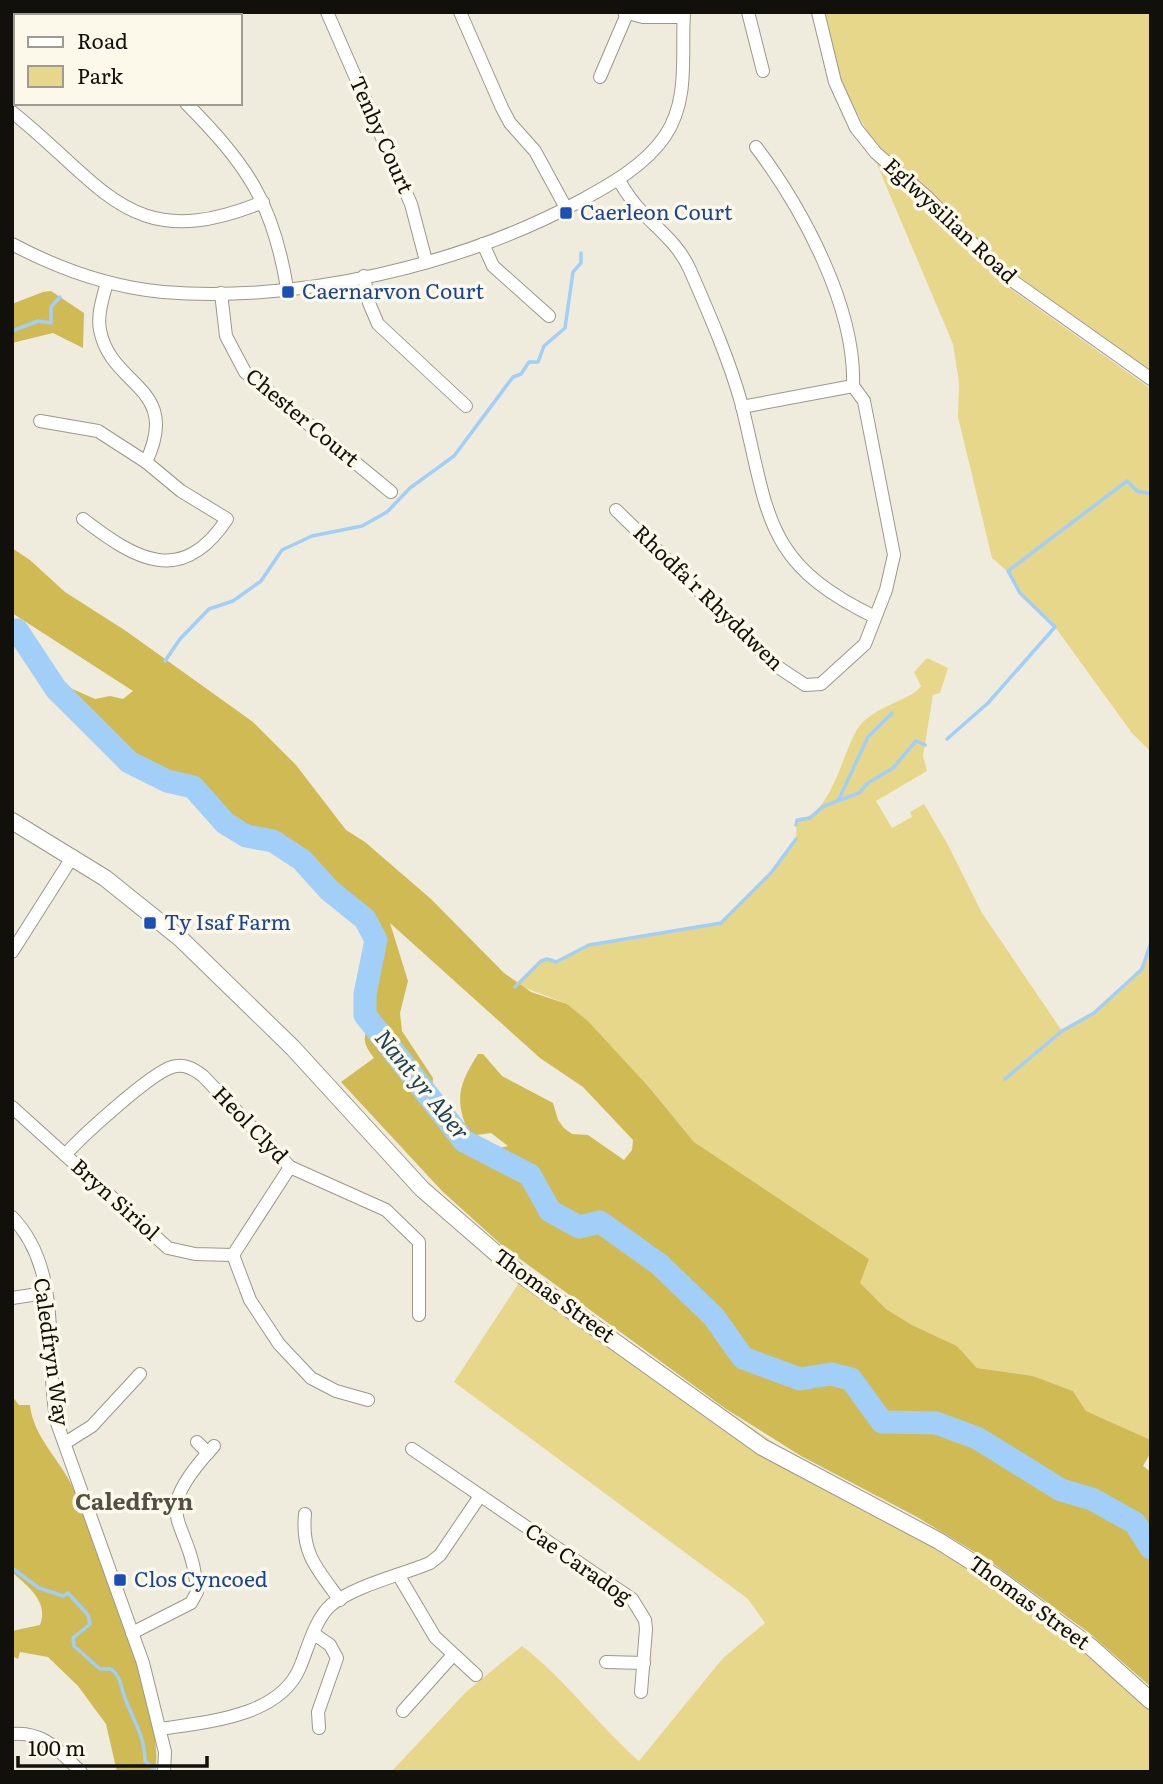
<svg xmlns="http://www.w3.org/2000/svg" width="1163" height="1784" font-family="Literata,serif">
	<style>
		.green { fill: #e7d78b }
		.forest { fill: #d0ba54; fill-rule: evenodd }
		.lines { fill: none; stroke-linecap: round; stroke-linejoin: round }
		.stream { stroke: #a1cff8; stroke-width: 3.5 }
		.river { stroke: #a1cff8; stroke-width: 23 }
		.street-casing { stroke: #9b988b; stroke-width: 14 }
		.secondary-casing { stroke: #9b988b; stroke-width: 18 }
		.street { stroke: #fff; stroke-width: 12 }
		.secondary { stroke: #fff; stroke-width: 16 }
		.transit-dot { fill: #1a4fb4; stroke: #fcf9eb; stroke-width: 2.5 }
		.labels { text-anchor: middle; stroke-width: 7; stroke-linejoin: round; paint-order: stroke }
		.street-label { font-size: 21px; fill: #11100b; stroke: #fcf9eb }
		.transit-label { font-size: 21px; fill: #164399; stroke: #fcf9eb; text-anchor: start }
		.water-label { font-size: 23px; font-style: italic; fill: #1c3e59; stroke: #fcf9eb }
		.neighbourhood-label { font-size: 23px; font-weight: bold; fill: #525044; stroke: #fcf9eb }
	</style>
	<rect width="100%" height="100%" fill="#efecdd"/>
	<g class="green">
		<path d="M 824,12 L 1151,12 L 1151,372 L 1015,275 L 874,144 L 846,93 L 833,61 Z"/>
		<path d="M 876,162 L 1008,287 L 1151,389 L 1151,752 L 1132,733 L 1055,627 L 1020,593 L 1007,571 L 992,558 L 958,417 L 959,382 L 953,344 Z"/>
		<path d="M 927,658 L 948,668 L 940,693 L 933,695 L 923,756 L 927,771 L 876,801 L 892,828 L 912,817 L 910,812 L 924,804 L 948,845 L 982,913 L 1062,1031 L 1094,1013 L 1142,969 L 1151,942 L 1151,1440 L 1086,1411 L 1073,1391 L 1033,1376 L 977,1368 L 957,1346 L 912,1325 L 886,1309 L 747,1179 L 694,1142 L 648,1086 L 588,1021 L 567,1004 L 518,985 L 541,961 L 547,959 L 556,962 L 589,945 L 721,923 L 772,873 L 796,839 L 797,820 C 833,814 840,757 858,728 C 873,706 912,700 921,686 L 914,672 Z"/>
		<path d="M 526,1272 L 797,1459 L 943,1536 L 1151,1693 L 1151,1772 L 391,1772 L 466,1692 L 522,1646 C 565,1679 598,1725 639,1761 L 723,1658 L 765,1623 L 748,1599 L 454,1382 Z"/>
	</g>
	<g class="forest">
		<path d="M 43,292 L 51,291 L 84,313 L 83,348 L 53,333 L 12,343 L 12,304 Z"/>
		<path d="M 12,548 L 30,560 L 65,592 L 126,631 L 253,722 L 296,765 L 346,830 L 365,842 L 431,899 L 504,973 L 531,992 L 567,1004 L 588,1021 L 648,1086 L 694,1142 L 869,1259 L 860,1283 L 886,1309 L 912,1325 L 957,1346 L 977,1368 L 1033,1376 L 1073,1391 L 1086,1411 L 1151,1440 L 1151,1452 L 1143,1466 L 1151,1472 L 1151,1687 L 1088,1632 L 991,1562 L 917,1517 L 801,1456 L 726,1409 L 505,1248 L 442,1191 L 341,1082 L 374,1058 C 363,1044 362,1038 370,1023 L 365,1015 L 365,994 L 376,940 L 365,919 L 329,890 L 302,860 L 273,841 L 246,836 L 225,823 L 193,787 L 167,781 L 129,762 L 56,689 L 50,679 L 95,699 L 110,696 L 123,699 L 133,691 L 12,613 ZM 390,923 L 540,1058 L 583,1087 L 633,1140 L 632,1150 L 624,1160 L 588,1135 L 572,1134 L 564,1128 L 558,1120 L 553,1103 L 502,1076 L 483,1054 L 478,1054 C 458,1086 454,1100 470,1136 L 491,1133 L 508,1146 C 464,1157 456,1132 431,1101 L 433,1078 L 402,1031 L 400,1013 L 408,981 Z"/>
		<path d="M 12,1396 L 19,1405 L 30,1405 C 33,1434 55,1455 69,1480 C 80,1500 86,1524 94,1546 C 110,1588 169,1733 154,1772 L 117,1772 L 106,1724 L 78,1686 L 48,1657 L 20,1652 L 18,1659 L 12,1656 L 12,1631 L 40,1625 C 49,1601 28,1587 12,1572 Z"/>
	</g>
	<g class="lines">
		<g class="stream">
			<path d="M 12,331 L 38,321 L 51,323 L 51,307 L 60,297"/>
			<path d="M 165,661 L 180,639 L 209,609 L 233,601 L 261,581 L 282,550 L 312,536 L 362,526 L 387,512 L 410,488 L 454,456 L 513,377 L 521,374 L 529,362 L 538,362 L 544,346 L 565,328 L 573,272 L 581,263 L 581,253"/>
			<path d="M 947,739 L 988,703 L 1055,627 L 1020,593 L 1008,571 L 1127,481 L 1137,491 L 1151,494"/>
			<path d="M 839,799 L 868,737 L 892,713"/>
			<path d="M 796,825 L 797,820 L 810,818 L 824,806 L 859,793 L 868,783 L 893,768 L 916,741 L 925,745"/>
			<path d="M 515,987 L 541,961 L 547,959 L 556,962 L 589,945 L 721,923 L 771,873 L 796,839"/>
			<path d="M 1005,1079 L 1062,1031 L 1094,1013 L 1142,969 L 1151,942"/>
			<path d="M 12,1568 L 39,1588 L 63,1596 L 68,1593 L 88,1615 L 90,1624 L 73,1638 L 74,1646 L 100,1669 L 111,1669 C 122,1678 120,1685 125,1698 C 133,1720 145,1736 145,1761 L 155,1770"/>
		</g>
		<path class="river" d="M 12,630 L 17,630 L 56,689 L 129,762 L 167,781 L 193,787 L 225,823 L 246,836 L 273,841 L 302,860 L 329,890 L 365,919 L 376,940 L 365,994 L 365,1015 L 464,1141 L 530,1175 L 550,1211 L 579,1227 L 600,1222 L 659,1264 L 714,1317 L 743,1358 L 800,1379 L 831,1374 L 851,1379 L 882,1422 L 936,1423 L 977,1438 L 1061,1490 L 1092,1499 L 1135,1523 L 1151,1548"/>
		<defs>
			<g id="street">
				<path d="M 117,12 L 119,16"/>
				<path d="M 327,12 L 411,204 L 426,261"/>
				<path d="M 460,12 L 502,108 L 510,123 L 535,151 L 566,208"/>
				<path d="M 624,12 L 643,17 L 683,17"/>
				<path d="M 748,12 L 763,71"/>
				<path d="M 818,12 L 835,82 L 856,128 L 876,153 L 926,196 L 1003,274 L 1151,379"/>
				<path d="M 600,77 L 627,14"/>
				<path d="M 186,103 C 247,165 273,202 287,288"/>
				<path d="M 12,112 C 106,187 131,256 263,202"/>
				<path d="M 756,147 C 802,208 856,307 853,386"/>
				<path d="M 618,179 C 625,191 633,203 643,213 C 661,232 679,245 690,270 C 708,311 732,366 743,410 C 769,517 765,564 875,617"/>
				<path d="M 12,244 C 59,269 110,287 163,292 C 300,303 462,265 582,200 C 613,183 645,165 665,136 C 690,99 681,54 684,12"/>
				<path d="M 483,244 L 493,266 L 549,316"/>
				<path d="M 364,276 L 369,303 L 378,324 L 466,406"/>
				<path d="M 221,293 L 226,336 L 245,372 L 391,492"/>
				<path d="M 40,421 L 98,431 L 146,462"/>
				<path d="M 616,510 L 775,665 L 805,685 L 821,684 L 865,644 L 886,590 L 894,555 L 864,401 L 853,386 L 742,407"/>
				<path d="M 83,519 C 136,560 182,587 227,519 L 181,491 L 146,462 C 182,386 111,388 100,330 C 97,314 103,298 107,282"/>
				<path d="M 12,952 L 73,856"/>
				<path d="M 12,1107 L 168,1248 L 195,1254 L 233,1255"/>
				<path d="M 65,1155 C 82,1136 151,1073 172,1067 C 184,1063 194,1069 203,1076 L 290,1167 L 386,1210 L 419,1242 L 419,1315"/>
				<path d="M 12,1217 C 65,1272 43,1356 57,1423 L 143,1663 L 165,1752 L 164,1772"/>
				<path d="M 233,1255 L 250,1300 L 279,1344 L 311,1378 L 336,1391 L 368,1400"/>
				<path d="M 233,1255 L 290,1167"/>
				<path d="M 12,1298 L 45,1293"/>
				<path d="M 197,1442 L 208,1453"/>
				<path d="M 65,1443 L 92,1426 L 140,1374"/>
				<path d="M 412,1449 L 632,1599 L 645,1620 L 646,1629 L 641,1692"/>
				<path d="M 305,1514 C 301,1553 317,1569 340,1600"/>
				<path d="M 399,1576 L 435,1637 L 476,1675"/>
				<path d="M 132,1633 L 191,1603 L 197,1592 C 192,1514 144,1522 214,1446"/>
				<path d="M 314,1634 L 330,1645 L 337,1658 L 318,1712 L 319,1728"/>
				<path d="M 606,1662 L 644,1663"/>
				<path d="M 403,1711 L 453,1655"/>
				<path d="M 160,1729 C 206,1722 280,1717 300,1667 C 308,1648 315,1619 331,1605 C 354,1586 401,1575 430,1563 L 440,1555 L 480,1496"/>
				<path d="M 12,1734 C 44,1731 59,1751 81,1772"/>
			</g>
			<path id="secondary" d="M 12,821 L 105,878 L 181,939 L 293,1048 L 422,1189 L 520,1274 L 762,1447 L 939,1541 L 996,1577 L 1091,1647 L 1151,1701"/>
		</defs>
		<use href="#street" class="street-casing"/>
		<use href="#secondary" class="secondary-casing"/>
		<use href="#street" class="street"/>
		<use href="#secondary" class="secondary"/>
	</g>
	<g class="transit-dot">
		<rect x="559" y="206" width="14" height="14" rx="3.5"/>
		<rect x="281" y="285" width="14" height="14" rx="3.5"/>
		<rect x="143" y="916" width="14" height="14" rx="3.5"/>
		<rect x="113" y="1573" width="14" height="14" rx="3.5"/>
	</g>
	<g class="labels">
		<g class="street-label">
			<text transform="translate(381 135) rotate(66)" y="7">Tenby Court</text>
			<text transform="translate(950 221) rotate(43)" y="7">Eglwysilian Road</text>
			<text transform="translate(302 418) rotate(40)" y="7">Chester Court</text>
			<text transform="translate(708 598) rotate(44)" y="7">Rhodfa'r Rhyddwen</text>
			<text transform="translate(250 1125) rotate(46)" y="7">Heol Clyd</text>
			<text transform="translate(115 1200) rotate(42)" y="7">Bryn Siriol</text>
			<text transform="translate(554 1296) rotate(36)" y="7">Thomas Street</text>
			<text transform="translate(51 1352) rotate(82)" y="7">Caledfryn Way</text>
			<text transform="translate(578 1564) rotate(35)" y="7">Cae Caradog</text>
			<text transform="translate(1029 1603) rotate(36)" y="7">Thomas Street</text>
		</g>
		<g class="transit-label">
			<text x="580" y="220">Caerleon Court</text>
			<text x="302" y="299">Caernarvon Court</text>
			<text x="164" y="930">Ty Isaf Farm</text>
			<text x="134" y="1587">Clos Cyncoed</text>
		</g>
		<g class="water-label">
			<text transform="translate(422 1085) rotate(51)" y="8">Nant yr Aber</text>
		</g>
		<g class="neighbourhood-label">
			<text x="134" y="1510">Caledfryn</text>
		</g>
	</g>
	<rect width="1163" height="1784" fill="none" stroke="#11100b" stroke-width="28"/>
	<rect x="14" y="14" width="228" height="91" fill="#fcf9eb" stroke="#9e9c91" stroke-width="2"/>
	<rect x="28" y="37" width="35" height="10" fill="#ffffff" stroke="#9e9c91" stroke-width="2"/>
	<text x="77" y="49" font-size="21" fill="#11100b">Road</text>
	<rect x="28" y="66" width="35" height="21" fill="#e7d78b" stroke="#9e9c91" stroke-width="2"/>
	<text x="77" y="84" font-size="21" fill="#11100b">Park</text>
	<path d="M18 1756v10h189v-10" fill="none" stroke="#11100b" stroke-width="3.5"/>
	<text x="28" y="1756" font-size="21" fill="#11100b" stroke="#fcf9eb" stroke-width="5" paint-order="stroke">100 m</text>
</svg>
